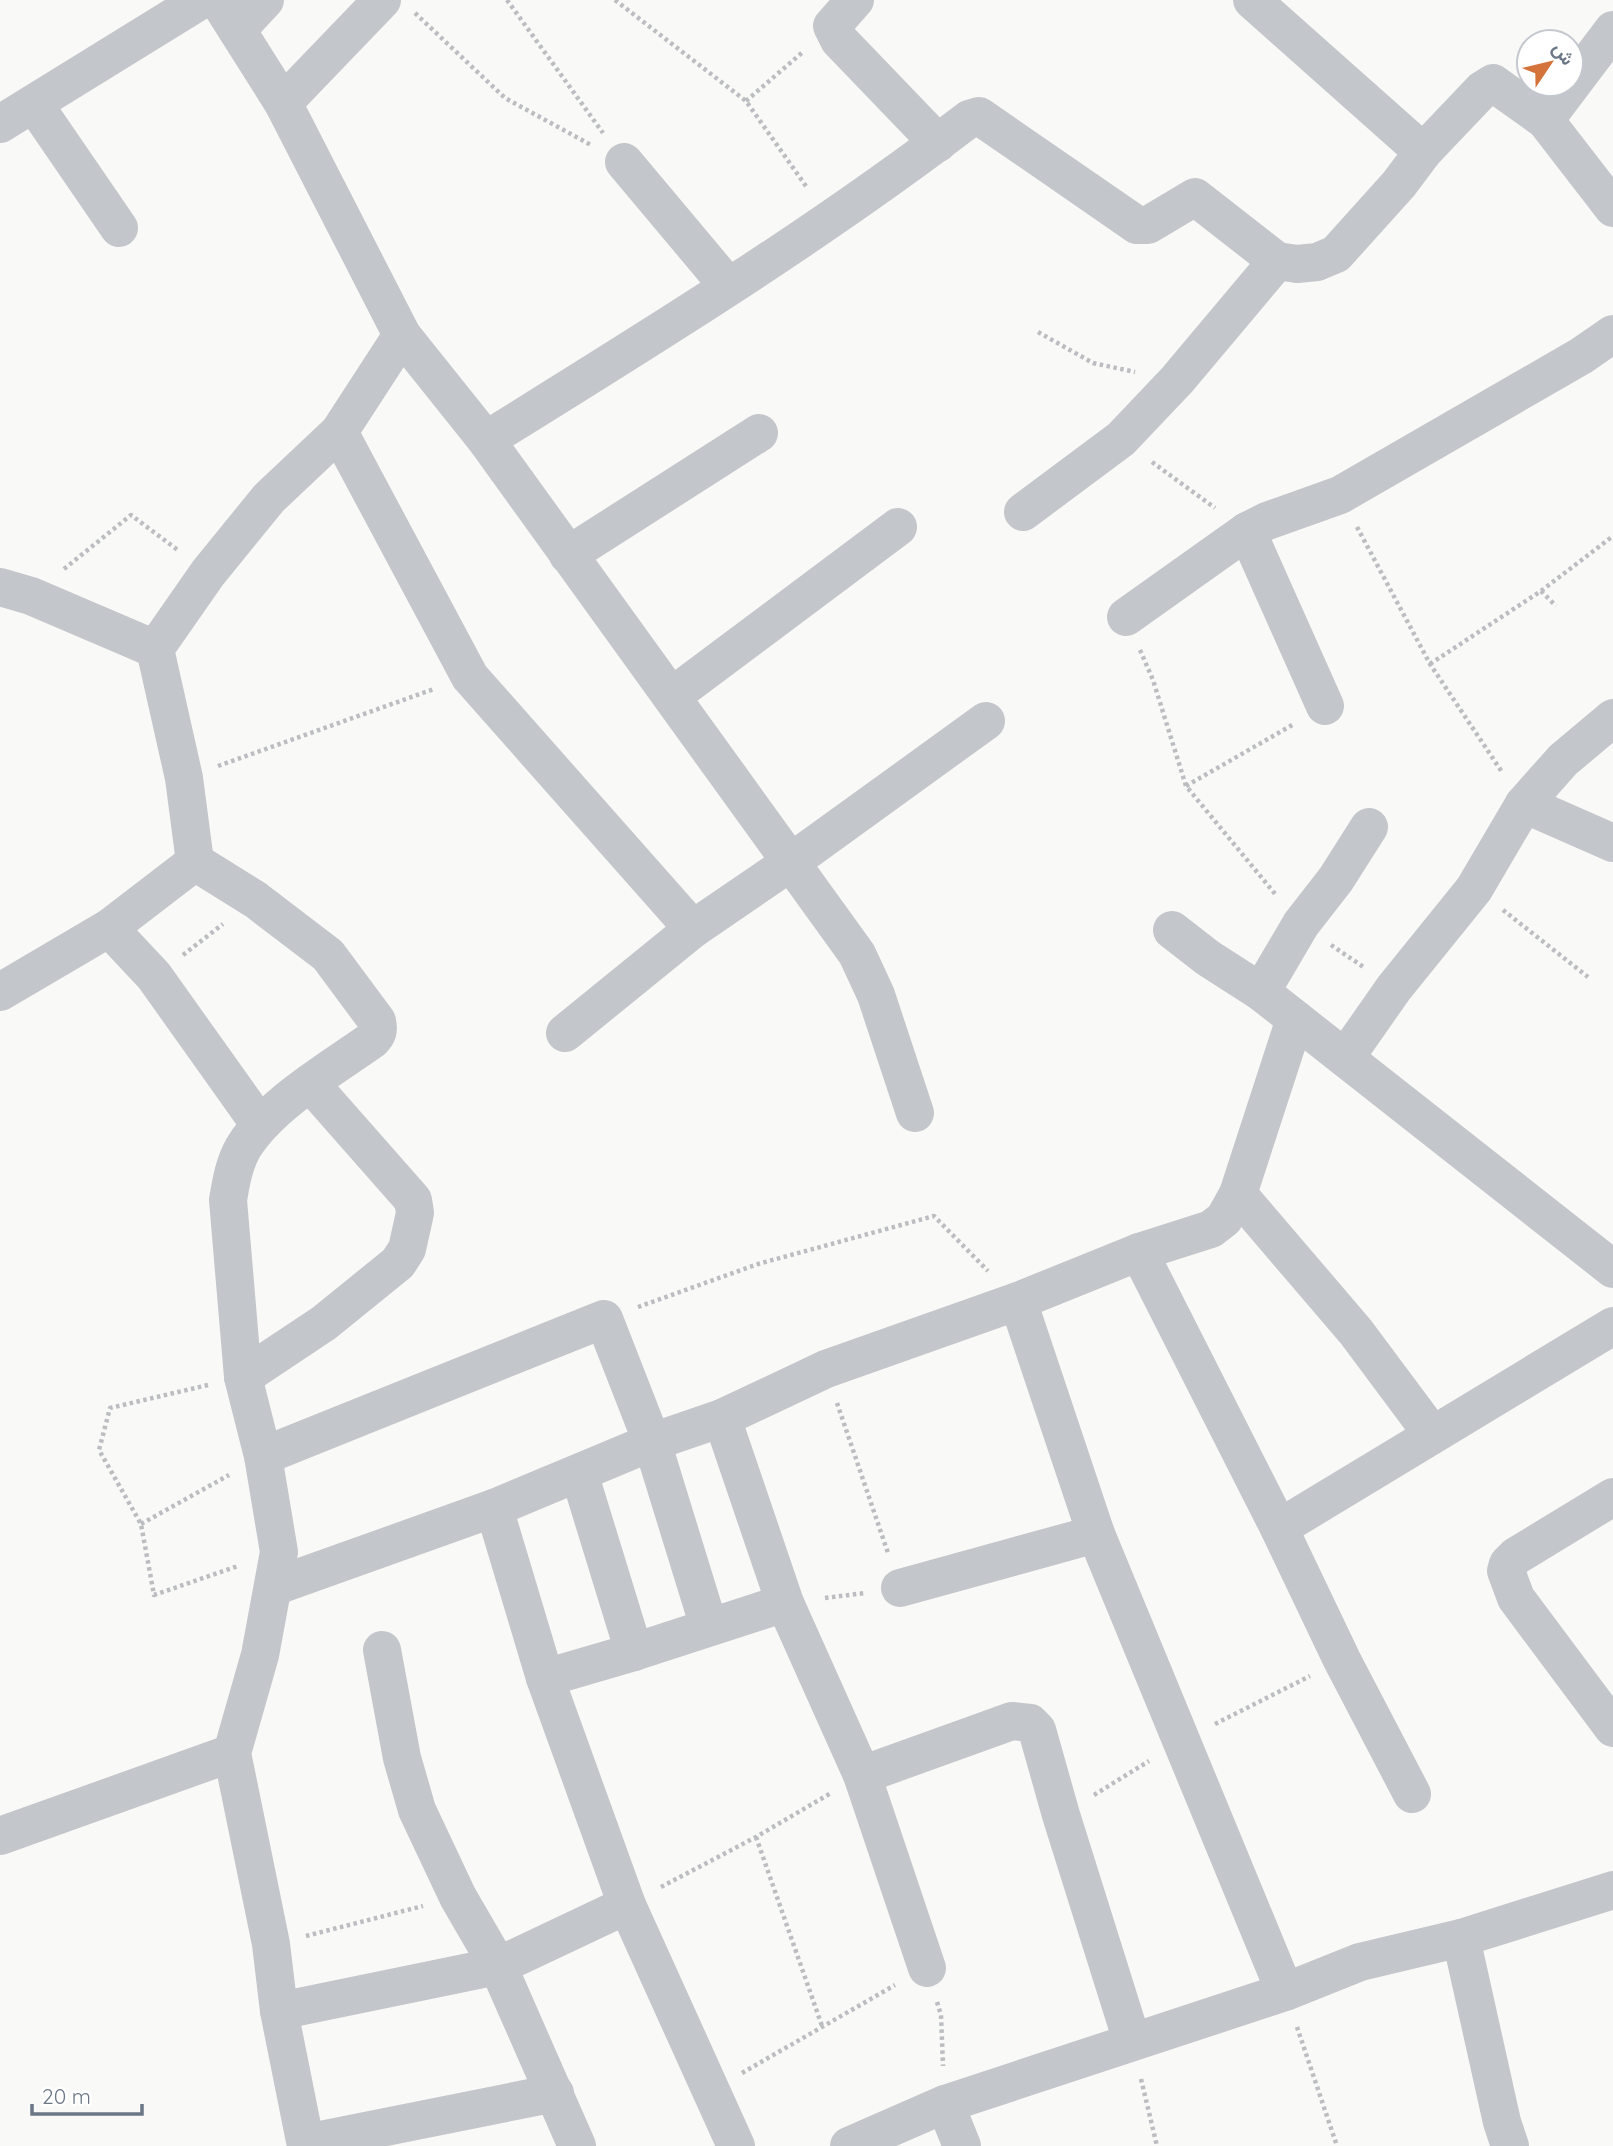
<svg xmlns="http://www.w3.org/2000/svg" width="1613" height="2146" font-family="Quicksand,Vazirmatn,sans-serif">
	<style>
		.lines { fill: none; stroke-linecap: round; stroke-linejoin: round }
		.path { stroke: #bbbdc0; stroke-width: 4.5; stroke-dasharray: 3.5 3.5; stroke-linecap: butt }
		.minor { stroke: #c3c6ca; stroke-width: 38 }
	</style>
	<rect width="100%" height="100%" fill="#f9f9f7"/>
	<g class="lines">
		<g class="path">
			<path d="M 507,0 L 603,133"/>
			<path d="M 615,0 L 746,101 L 808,189"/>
			<path d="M 415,13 L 505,98 L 591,145"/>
			<path d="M 746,101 L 804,51"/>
			<path d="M 1038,332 L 1093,363 L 1135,372"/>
			<path d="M 1152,462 L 1215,508"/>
			<path d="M 1357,527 L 1430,664 L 1502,772"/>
			<path d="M 64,569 L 131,515 L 179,551"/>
			<path d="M 1541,591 L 1556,606"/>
			<path d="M 1140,650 L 1153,680 L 1186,786 L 1276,895"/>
			<path d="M 1430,664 L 1541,591 L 1613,536"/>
			<path d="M 218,766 L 434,689"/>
			<path d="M 1186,786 L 1294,724"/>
			<path d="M 1503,910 L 1588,977"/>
			<path d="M 1331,945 L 1365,968"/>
			<path d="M 183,955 L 223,924"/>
			<path d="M 638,1307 L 758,1264 L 934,1216 L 988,1271"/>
			<path d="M 208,1385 L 110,1408 L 99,1450 L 141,1524 L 154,1595 L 238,1566"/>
			<path d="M 837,1403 L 888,1553"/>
			<path d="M 141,1524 L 229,1475"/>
			<path d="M 825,1598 L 865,1593"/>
			<path d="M 1215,1724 L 1310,1676"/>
			<path d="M 1094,1795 L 1149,1761"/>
			<path d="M 756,1837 L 822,2026"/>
			<path d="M 661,1887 L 756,1837 L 831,1793"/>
			<path d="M 306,1936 L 423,1906"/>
			<path d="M 937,2002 L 941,2015 L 943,2066"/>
			<path d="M 1297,2027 L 1337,2146"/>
			<path d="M 742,2073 L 895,1985"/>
			<path d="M 1141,2079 L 1157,2146"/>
		</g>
		<g class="minor">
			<path d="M 218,0 L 283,103 L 402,335 L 486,440 L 857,954 L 876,995 L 915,1113"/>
			<path d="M 855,0 L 832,26 L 839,40 L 938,143"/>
			<path d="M 1252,0 L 1423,152 L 1399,184 L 1336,254 L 1317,262 L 1297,264 L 1277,261"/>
			<path d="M 237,30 L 265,0"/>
			<path d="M 1613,30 L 1545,120 L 1613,208"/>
			<path d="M 283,103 L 382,0"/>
			<path d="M 34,104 L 119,228"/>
			<path d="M 0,124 L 201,0"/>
			<path d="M 1423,152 L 1482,90 L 1493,83 L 1545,120"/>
			<path d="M 624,162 L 728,286"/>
			<path d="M 339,432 L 470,677 L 693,929"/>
			<path d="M 486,440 C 650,338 816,236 969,119 L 979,116 L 1137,225 L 1148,225 L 1195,197 L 1277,261 L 1177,380 L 1121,439 L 1023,512"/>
			<path d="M 1247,531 L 1325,706"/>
			<path d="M 568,555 L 759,433"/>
			<path d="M 0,587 L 31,596 L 155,649"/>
			<path d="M 1126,617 L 1247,531 L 1267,521 L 1340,495 L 1581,356 L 1613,334"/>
			<path d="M 672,696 L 898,527"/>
			<path d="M 1524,804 L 1613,843"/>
			<path d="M 195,862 L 256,900 L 328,955 L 377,1021 C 379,1030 378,1034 372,1040 C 331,1069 269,1105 243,1148 C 234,1164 231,1182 228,1200 L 243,1377 L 263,1456 L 279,1552 L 260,1655 L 232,1753 L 271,1944 L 279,2011 L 306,2146"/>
			<path d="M 195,862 L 184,778 L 155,649 L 208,573 L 269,498 L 339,432 L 402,335"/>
			<path d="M 109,928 L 154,976 L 260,1125"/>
			<path d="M 1172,930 L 1208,958 L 1261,992 L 1613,1269"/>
			<path d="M 0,992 L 109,928 L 195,862"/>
			<path d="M 1261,992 L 1301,924 L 1336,879 L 1369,827"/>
			<path d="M 565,1033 L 693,929 L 791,862 L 986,721"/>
			<path d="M 1345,1058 L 1394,988 L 1474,889 L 1524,804 L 1563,760 L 1613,718"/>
			<path d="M 1238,1194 L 1356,1332 L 1432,1434"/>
			<path d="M 1139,1252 L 1279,1528 L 1342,1660 L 1412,1794"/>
			<path d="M 1018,1301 L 1096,1534 L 1285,1992"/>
			<path d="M 243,1377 L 324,1323 L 398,1263 L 407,1249 L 415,1213 L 413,1200 L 310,1083"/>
			<path d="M 722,1418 L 785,1603 L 862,1775 L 927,1968"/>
			<path d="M 263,1456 L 604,1319 L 652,1442 L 709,1627"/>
			<path d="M 579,1473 L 634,1652"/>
			<path d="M 1613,1497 L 1516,1556 L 1508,1564 L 1506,1571 L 1516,1598 L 1613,1728"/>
			<path d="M 1279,1528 L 1613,1326"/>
			<path d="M 273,1587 L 494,1508"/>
			<path d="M 900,1588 L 1096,1534"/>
			<path d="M 382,1650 L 402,1758 L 417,1810 L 458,1897 L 498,1966 L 577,2146"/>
			<path d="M 545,1678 L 634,1652 L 785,1603"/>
			<path d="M 862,1775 L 1012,1721 L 1030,1723 L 1037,1730 L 1061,1815 L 1132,2041"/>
			<path d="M 0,1836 L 232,1753"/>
			<path d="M 1461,1938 L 1502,2122 L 1510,2146"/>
			<path d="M 279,2011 L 498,1966 L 627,1905"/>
			<path d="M 945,2104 L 962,2146"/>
			<path d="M 306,2143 L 555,2093"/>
			<path d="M 736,2146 L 627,1905 L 545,1678 L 494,1508 L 652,1442 L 722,1418 L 826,1369 L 1018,1301 L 1139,1252 L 1211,1229 L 1224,1219 L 1238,1194 L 1295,1019"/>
			<path d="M 849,2146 L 945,2104 L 1285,1992 L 1360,1962 L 1461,1938 L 1613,1890"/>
		</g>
	</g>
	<g transform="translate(1550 63) rotate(55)"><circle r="33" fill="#ffffff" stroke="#c4c8cf" stroke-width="2"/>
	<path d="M0-5L12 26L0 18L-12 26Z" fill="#d5733c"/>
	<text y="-10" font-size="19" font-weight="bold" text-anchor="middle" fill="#6b7686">ش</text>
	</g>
	<path d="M32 2104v10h110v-10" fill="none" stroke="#6b7686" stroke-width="3.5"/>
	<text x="42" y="2104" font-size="21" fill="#6b7686" stroke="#ffffff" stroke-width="5" paint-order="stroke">20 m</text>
</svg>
